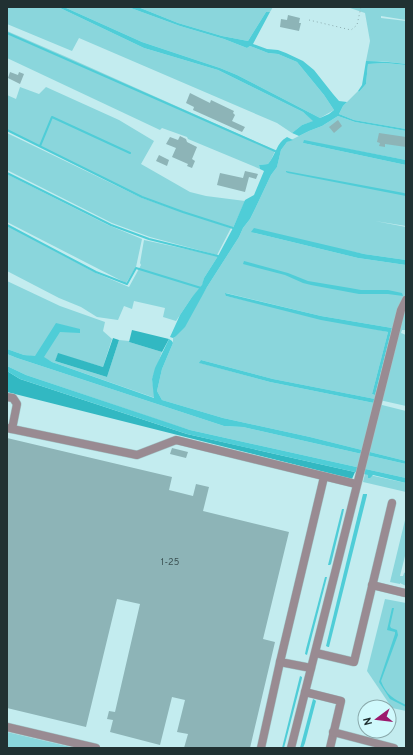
<svg xmlns="http://www.w3.org/2000/svg" width="413" height="755" font-family="Overpass,sans-serif">
	<style>
		.green { fill: #8ad6dc; fill-rule: evenodd }
		.forest { fill: #32b8c2 }
		.water { fill: #4fcdd7 }
		.lines { fill: none; stroke-linecap: round; stroke-linejoin: round }
		.stream { stroke: #4fcdd7; stroke-width: 2 }
		.building { fill: #8db4b7 }
		.minor-casing { stroke: #a3c7c9; stroke-width: 9 }
		.path { stroke: #8dadb0; stroke-width: 1; stroke-dasharray: 1 3; stroke-linecap: butt }
		.minor { stroke: #998b92; stroke-width: 8 }
		.labels { text-anchor: middle; stroke-width: 4; stroke-linejoin: round; paint-order: stroke }
		.number-label { font-size: 9px; fill: #3c5253 }
	</style>
	<rect width="100%" height="100%" fill="#c3ecef"/>
	<g class="green">
		<path d="M 7,7 L 58,7 L 144,48 L 218,70 L 303,112 L 314,121 L 302,125 L 292,133 L 277,123 L 79,38 L 72,51 L 7,24 Z"/>
		<path d="M 64,7 L 128,7 L 180,26 L 224,39 L 247,48 L 250,46 L 268,53 L 278,54 L 297,62 L 324,95 L 334,110 L 320,118 L 237,75 L 220,68 L 142,42 Z"/>
		<path d="M 138,7 L 273,7 L 270,12 L 266,12 L 248,41 L 222,36 L 178,23 Z"/>
		<path d="M 347,7 L 406,7 L 406,20 L 381,16 L 381,18 L 406,21 L 406,64 L 382,61 L 366,61 L 370,41 L 365,13 Z"/>
		<path d="M 7,31 L 69,58 L 268,147 L 275,151 L 271,160 L 268,164 L 259,165 L 260,169 L 188,139 L 187,137 L 162,128 L 160,130 L 7,58 Z"/>
		<path d="M 385,63 L 406,65 L 406,129 L 354,120 L 339,114 L 343,106 L 358,91 L 359,92 L 366,84 L 368,64 Z"/>
		<path d="M 20,87 L 39,94 L 46,87 L 119,120 L 154,141 L 141,164 L 190,192 L 206,196 L 245,201 L 233,228 L 195,216 L 231,228 L 217,255 L 150,237 L 112,223 L 7,170 L 7,133 L 142,198 L 176,210 L 143,197 L 119,186 L 7,130 L 7,95 L 16,99 Z"/>
		<path d="M 338,116 L 355,122 L 406,131 L 406,160 L 305,141 L 303,143 L 406,165 L 406,226 L 375,221 L 406,227 L 406,260 L 364,254 L 251,232 L 358,258 L 406,265 L 406,330 L 402,330 L 401,333 L 406,335 L 406,406 L 375,399 L 273,379 L 201,360 L 200,363 L 270,382 L 374,403 L 406,411 L 406,461 L 310,437 L 223,418 L 162,400 L 157,391 L 162,369 L 173,343 L 173,338 L 175,337 L 239,237 L 243,228 L 250,219 L 255,209 L 271,175 L 277,167 L 281,150 L 287,142 L 309,131 L 322,126 ZM 226,293 L 321,316 L 392,328 L 375,395 L 372,394 L 388,332 L 226,296 Z"/>
		<path d="M 7,174 L 108,225 L 142,239 L 136,267 L 126,283 L 7,222 Z"/>
		<path d="M 7,225 L 96,273 L 129,287 L 141,265 L 140,263 L 144,240 L 218,256 L 204,278 L 203,283 L 201,288 L 192,297 L 176,321 L 163,317 L 165,308 L 134,301 L 132,309 L 124,306 L 118,320 L 97,317 L 81,307 L 59,298 L 7,271 Z"/>
		<path d="M 7,281 L 60,306 L 105,322 L 103,331 L 112,339 L 103,367 L 58,354 L 55,361 L 107,377 L 119,340 L 129,341 L 129,342 L 162,352 L 152,379 L 155,398 L 52,362 L 44,358 L 24,355 L 7,349 Z"/>
		<path d="M 7,354 L 17,358 L 224,426 L 243,427 L 406,464 L 406,478 L 190,430 L 171,424 L 26,375 L 7,366 Z"/>
		<path d="M 365,474 L 406,483 L 406,492 L 363,482 Z"/>
		<path d="M 406,516 L 406,552 L 400,576 L 403,576 L 404,573 L 406,572 L 406,586 L 400,583 L 400,584 L 390,582 Z"/>
		<path d="M 385,599 L 406,603 L 406,711 L 392,708 L 367,671 Z"/>
		<path d="M 7,732 L 71,747 L 70,748 L 7,748 Z"/>
	</g>
	<g class="forest">
		<path d="M 132,330 L 169,339 L 162,352 L 129,342 Z"/>
		<path d="M 113,338 L 119,340 L 107,377 L 55,361 L 58,353 L 103,367 Z"/>
		<path d="M 7,371 L 20,379 L 187,434 L 355,472 L 352,479 L 7,392 Z"/>
	</g>
	<g class="water">
		<path d="M 58,7 L 64,7 L 142,42 L 220,68 L 237,75 L 320,118 L 329,114 L 334,110 L 324,95 L 297,62 L 278,54 L 268,53 L 250,46 L 247,48 L 224,39 L 180,26 L 128,7 L 138,7 L 178,23 L 222,36 L 248,41 L 266,12 L 270,12 L 253,44 L 267,49 L 278,50 L 286,53 L 303,61 L 314,70 L 333,94 L 339,101 L 347,102 L 343,106 L 339,114 L 354,120 L 406,129 L 406,131 L 355,122 L 338,116 L 322,126 L 309,131 L 299,136 L 292,133 L 302,125 L 313,121 L 303,112 L 218,70 L 144,48 Z"/>
		<path d="M 366,61 C 379,61 392,62 406,64 L 406,65 L 385,63 L 368,64 L 366,84 L 359,92 L 358,91 L 362,85 Z"/>
		<path d="M 287,137 L 293,140 L 287,142 L 281,150 L 277,167 L 271,175 L 255,209 L 250,219 L 243,228 L 239,237 L 207,287 L 185,327 L 175,337 L 173,338 L 170,337 L 180,315 L 192,297 L 202,285 L 204,278 L 218,256 L 233,228 L 245,200 L 254,195 L 264,171 L 260,169 L 259,165 L 268,164 C 276,155 276,143 287,137 Z"/>
		<path d="M 304,140 L 406,160 L 406,165 L 303,143 Z"/>
		<path d="M 286,171 L 404,193 L 406,194 L 406,196 L 288,173 L 286,172 Z"/>
		<path d="M 254,228 L 364,254 L 406,260 L 406,265 L 358,258 L 251,232 Z"/>
		<path d="M 244,261 L 288,273 L 308,281 L 350,288 L 361,290 L 388,290 L 402,293 L 403,296 L 388,294 L 359,294 L 311,285 L 303,283 L 285,275 L 243,264 Z"/>
		<path d="M 225,293 L 321,316 L 392,328 L 375,395 L 372,394 L 388,332 L 321,320 L 226,296 Z"/>
		<path d="M 56,323 L 80,329 L 80,333 L 60,332 L 44,357 L 52,362 L 154,398 L 152,379 L 155,368 L 169,339 L 172,341 L 173,343 L 162,369 L 157,391 L 162,400 L 223,418 L 310,437 L 406,461 L 406,464 L 243,427 L 224,426 L 17,358 L 7,354 L 7,349 L 24,355 L 35,356 Z"/>
		<path d="M 201,360 L 273,379 L 375,399 L 374,403 L 270,382 L 199,363 Z"/>
		<path d="M 7,366 L 26,375 L 190,430 L 406,478 L 406,483 L 373,475 L 370,478 L 368,478 L 368,475 L 187,434 L 20,379 L 7,371 Z"/>
		<path d="M 363,494 L 367,494 L 367,495 L 329,647 L 328,647 L 326,646 Z"/>
		<path d="M 342,509 L 344,509 L 343,514 L 331,564 L 330,565 L 328,565 Z"/>
		<path d="M 325,577 L 327,577 L 326,581 L 307,655 L 305,654 L 306,649 Z"/>
		<path d="M 392,608 L 394,608 L 390,626 L 391,628 L 397,630 L 398,635 L 381,681 C 386,695 394,699 406,705 L 406,707 L 390,699 L 379,682 L 395,634 L 395,632 L 387,630 Z"/>
		<path d="M 300,676 L 302,677 L 302,678 L 284,748 L 282,748 Z"/>
		<path d="M 313,699 L 315,700 L 316,701 L 305,743 L 303,748 L 300,748 Z"/>
	</g>
	<g class="lines">
		<g class="stream">
			<path d="M 7,33 L 275,151"/>
			<path d="M 7,130 L 142,197 L 183,212 L 233,228"/>
			<path d="M 40,146 L 52,117 L 130,153"/>
			<path d="M 7,173 L 111,225 L 149,239 L 218,256"/>
			<path d="M 7,225 L 96,272 L 127,284 L 136,268 L 201,288"/>
		</g>
	</g>
	<g class="building">
		<path d="M 288,15 L 300,18 L 299,23 L 301,23 L 299,31 L 280,27 L 281,19 L 287,20 Z"/>
		<path d="M 10,72 L 18,75 L 19,72 L 24,74 L 20,84 L 8,78 Z"/>
		<path d="M 190,93 L 210,103 L 211,100 L 234,111 L 233,113 L 235,115 L 232,121 L 245,127 L 242,132 L 193,110 L 194,107 L 186,103 Z"/>
		<path d="M 338,120 L 342,126 L 334,133 L 329,127 Z"/>
		<path d="M 379,133 L 406,137 L 406,147 L 385,144 L 385,147 L 379,146 L 380,143 L 377,142 Z"/>
		<path d="M 180,136 L 186,139 L 187,142 L 197,147 L 192,159 L 195,161 L 192,168 L 187,166 L 188,164 L 172,157 L 176,148 L 166,144 L 170,137 L 178,140 Z"/>
		<path d="M 159,155 L 169,160 L 167,166 L 156,161 Z"/>
		<path d="M 245,171 L 258,174 L 256,179 L 249,177 L 245,192 L 217,185 L 220,173 L 243,178 Z"/>
		<path d="M 7,438 L 172,477 L 169,490 L 193,496 L 196,484 L 209,487 L 203,511 L 289,532 L 263,639 L 275,642 L 250,748 L 184,748 L 188,734 L 177,732 L 185,700 L 172,697 L 160,745 L 110,732 L 113,720 L 107,719 L 109,711 L 115,712 L 140,604 L 117,599 L 86,727 L 7,708 Z"/>
		<path d="M 172,448 L 188,452 L 186,458 L 170,454 Z"/>
	</g>
	<g class="lines">
		<defs>
			<g id="minor">
				<path d="M 7,397 L 13,398 L 17,404 L 12,429 L 7,428"/>
				<path d="M 12,429 L 137,455 L 176,440 L 356,484"/>
				<path d="M 372,585 L 405,593"/>
				<path d="M 316,653 L 354,662 L 392,503"/>
				<path d="M 311,668 L 280,662 L 324,477"/>
				<path d="M 305,692 L 341,701 L 330,748"/>
				<path d="M 7,727 L 96,748"/>
				<path d="M 333,732 L 394,748"/>
				<path d="M 261,748 L 280,662"/>
				<path d="M 291,748 L 401,310 L 406,300"/>
			</g>
		</defs>
		<use href="#minor" class="minor-casing"/>
		<path class="path" d="M 309,20 L 351,30 L 357,25 L 361,7"/>
		<use href="#minor" class="minor"/>
	</g>
	<g class="labels">
		<g class="number-label">
			<text x="170" y="565">1-25</text>
		</g>
	</g>
	<rect width="413" height="755" fill="none" stroke="#213132" stroke-width="16"/>
	<g transform="translate(377 719) rotate(255)"><circle r="19" fill="#d0f9fc" stroke="#8aa9ab"/>
	<path d="M0-3L7 15L0 10L-7 15Z" fill="#9c1a6d"/>
	<text y="-6" font-size="11" font-weight="bold" text-anchor="middle" fill="#213132">N</text>
	</g>
</svg>
